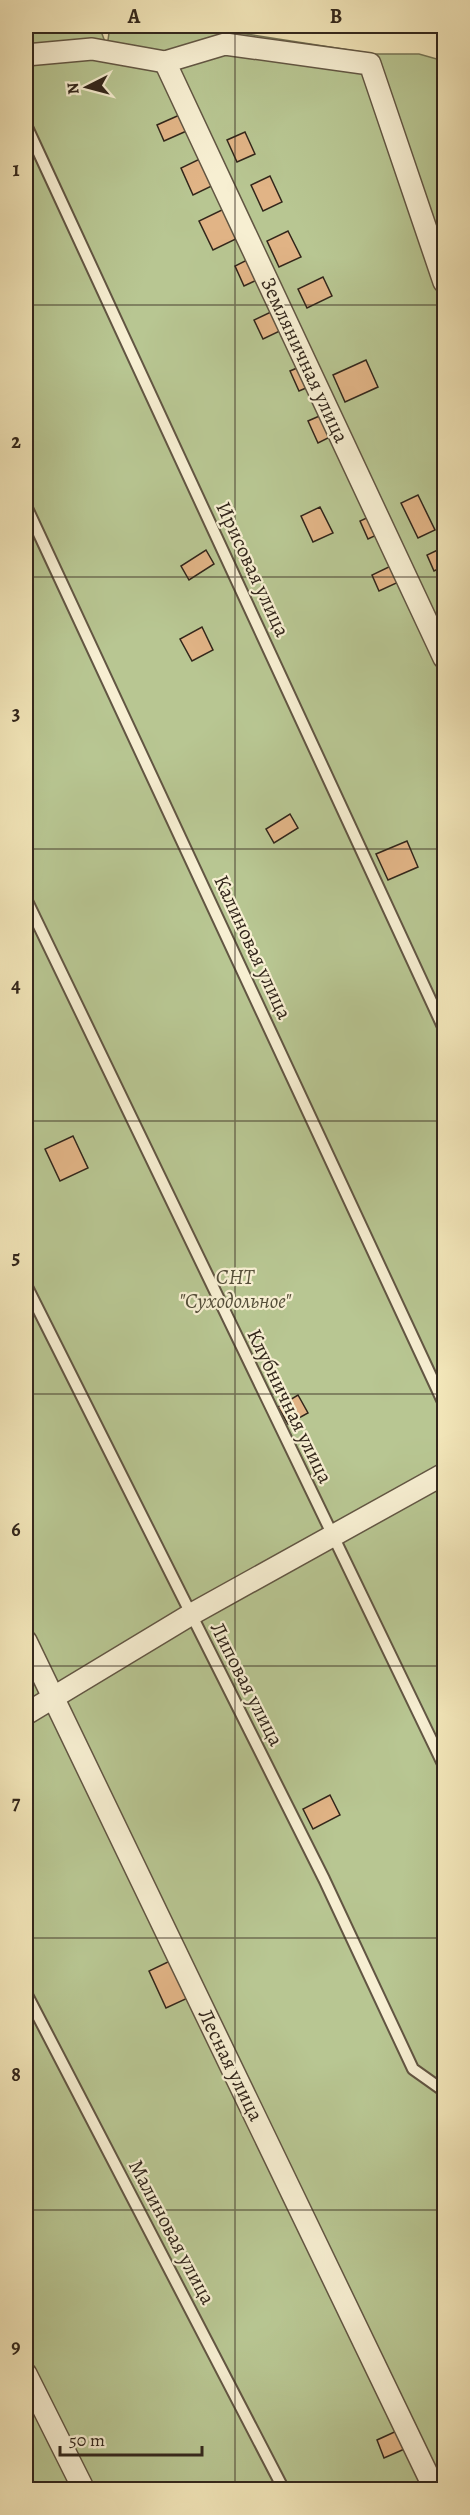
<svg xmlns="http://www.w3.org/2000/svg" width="470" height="2515" font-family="Alegreya,serif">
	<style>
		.green { fill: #b8c692; stroke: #757656; stroke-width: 1.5 }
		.building { fill: #e1b486; stroke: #32261b; stroke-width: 1.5 }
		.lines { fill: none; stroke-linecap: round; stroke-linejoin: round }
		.lane-casing { stroke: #625643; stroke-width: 14 }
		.street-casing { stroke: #625643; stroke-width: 24 }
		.lane { stroke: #f7efd2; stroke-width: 10 }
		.street { stroke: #f7efd2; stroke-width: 21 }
		.grid { fill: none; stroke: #32261b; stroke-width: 1.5; stroke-opacity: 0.55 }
		.labels { text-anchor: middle; stroke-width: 4.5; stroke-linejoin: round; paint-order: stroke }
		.street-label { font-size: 21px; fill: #32261b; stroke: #f7efd2 }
		.park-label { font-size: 21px; font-style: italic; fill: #544e39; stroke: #f7efd2 }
		.neatline { fill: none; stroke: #32261b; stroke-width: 2 }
		.grid-label { font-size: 20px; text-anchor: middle; font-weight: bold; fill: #32261b }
	</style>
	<rect width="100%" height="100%" fill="#f3e7ba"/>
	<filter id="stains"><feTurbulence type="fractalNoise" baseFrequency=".00333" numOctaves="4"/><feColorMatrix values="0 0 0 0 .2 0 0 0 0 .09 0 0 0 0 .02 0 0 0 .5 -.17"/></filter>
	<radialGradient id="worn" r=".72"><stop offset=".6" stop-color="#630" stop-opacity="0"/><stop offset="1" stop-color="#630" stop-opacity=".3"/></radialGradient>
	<path class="green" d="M 26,26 L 99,26 L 107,47 L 110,26 L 209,26 L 221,30 L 375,54 L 419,54 L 444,61 L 444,2489 L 26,2490 Z"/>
	<g class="building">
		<path d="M 184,113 L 191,129 L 164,141 L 157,125 Z"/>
		<path d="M 245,132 L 255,154 L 237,162 L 227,140 Z"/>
		<path d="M 206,156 L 218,183 L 193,195 L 181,168 Z"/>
		<path d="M 270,176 L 282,202 L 263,211 L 251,185 Z"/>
		<path d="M 226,208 L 240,237 L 213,250 L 199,221 Z"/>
		<path d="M 288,231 L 301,257 L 279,267 L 267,241 Z"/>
		<path d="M 251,258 L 261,278 L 244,286 L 235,266 Z"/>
		<path d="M 323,277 L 332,296 L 307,308 L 298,289 Z"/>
		<path d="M 273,311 L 282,330 L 263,339 L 254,320 Z"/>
		<path d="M 366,360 L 378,387 L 345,402 L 333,375 Z"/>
		<path d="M 304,365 L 313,385 L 299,391 L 290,371 Z"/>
		<path d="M 324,414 L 334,435 L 318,443 L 308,421 Z"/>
		<path d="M 418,495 L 435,530 L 418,538 L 401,503 Z"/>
		<path d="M 320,507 L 333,533 L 313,542 L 301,516 Z"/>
		<path d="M 373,515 L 381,533 L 368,539 L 360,521 Z"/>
		<path d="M 444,547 L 444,566 L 434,571 L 427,555 Z"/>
		<path d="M 206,550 L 214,564 L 189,580 L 181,566 Z"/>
		<path d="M 395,564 L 403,580 L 379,591 L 372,575 Z"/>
		<path d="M 202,627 L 213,650 L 192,661 L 180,639 Z"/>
		<path d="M 290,814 L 298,828 L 274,843 L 266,829 Z"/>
		<path d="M 407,841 L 418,867 L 388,880 L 376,854 Z"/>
		<path d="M 73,1136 L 88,1168 L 60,1181 L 45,1149 Z"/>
		<path d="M 298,1395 L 308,1413 L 288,1424 L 278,1407 Z"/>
		<path d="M 330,1795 L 340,1815 L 313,1829 L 303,1809 Z"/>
		<path d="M 172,1960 L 190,1997 L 166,2008 L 149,1971 Z"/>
		<path d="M 401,2429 L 409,2447 L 384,2458 L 377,2440 Z"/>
	</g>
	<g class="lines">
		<defs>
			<g id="lane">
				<path d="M 26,125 L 444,1029"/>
				<path d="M 26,506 L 444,1404"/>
				<path d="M 26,899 L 444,1766"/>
				<path d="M 26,1285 L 324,1879 L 413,2069 L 444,2091"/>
				<path d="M 26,1993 L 284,2490"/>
			</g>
			<g id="street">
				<path d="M 26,55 L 92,49 L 165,62 L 225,44 L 370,64 L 444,282"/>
				<path d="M 165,62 L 444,658"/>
				<path d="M 26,1641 L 435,2490"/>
				<path d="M 26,1714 L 190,1615 L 444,1474"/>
				<path d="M 26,2374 L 84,2490"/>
			</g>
		</defs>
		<use href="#lane" class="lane-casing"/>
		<use href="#street" class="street-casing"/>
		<use href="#lane" class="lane"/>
		<use href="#street" class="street"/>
	</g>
	<path class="grid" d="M 235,26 L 235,2490M 26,305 L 444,305M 26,577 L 444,577M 26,849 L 444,849M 26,1121 L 444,1121M 26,1394 L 444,1394M 26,1666 L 444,1666M 26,1938 L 444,1938M 26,2210 L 444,2210"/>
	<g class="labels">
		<g class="street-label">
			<text transform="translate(305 360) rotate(65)" y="7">Земляничная улица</text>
			<text transform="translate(253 569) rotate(65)" y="7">Ирисовая улица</text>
			<text transform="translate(253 947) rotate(65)" y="7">Калиновая улица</text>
			<text transform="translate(290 1406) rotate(64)" y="7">Клубничная улица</text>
			<text transform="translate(247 1684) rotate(63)" y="7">Липовая улица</text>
			<text transform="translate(231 2065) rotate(64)" y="7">Лесная улица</text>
			<text transform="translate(172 2232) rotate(62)" y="7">Малиновая улица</text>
		</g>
		<g class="park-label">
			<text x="235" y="1284">СНТ<tspan x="235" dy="24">"Суходольное"</tspan></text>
		</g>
	</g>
	<rect width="470" height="2515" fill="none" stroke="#f3e7ba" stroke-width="66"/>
	<g transform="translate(87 87) rotate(264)" stroke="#f7efd2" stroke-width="4.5" paint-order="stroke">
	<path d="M0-4.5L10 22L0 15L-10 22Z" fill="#32261b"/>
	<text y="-9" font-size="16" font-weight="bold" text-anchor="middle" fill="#32261b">N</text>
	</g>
	<path d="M60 2446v9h142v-9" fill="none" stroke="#32261b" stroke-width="3"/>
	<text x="69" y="2446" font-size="18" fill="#32261b" stroke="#f7efd2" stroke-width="4.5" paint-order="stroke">50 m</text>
	<rect x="33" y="33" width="404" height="2449" class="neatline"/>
	<g class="grid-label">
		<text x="134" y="23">A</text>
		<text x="336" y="23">B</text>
		<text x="16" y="176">1</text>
		<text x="16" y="448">2</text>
		<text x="16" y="720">3</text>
		<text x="16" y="992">4</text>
		<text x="16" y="1264">5</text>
		<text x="16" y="1536">6</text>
		<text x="16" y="1809">7</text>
		<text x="16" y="2081">8</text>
		<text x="16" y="2353">9</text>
	</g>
	<rect width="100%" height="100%" filter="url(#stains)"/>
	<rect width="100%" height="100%" fill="url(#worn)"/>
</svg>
